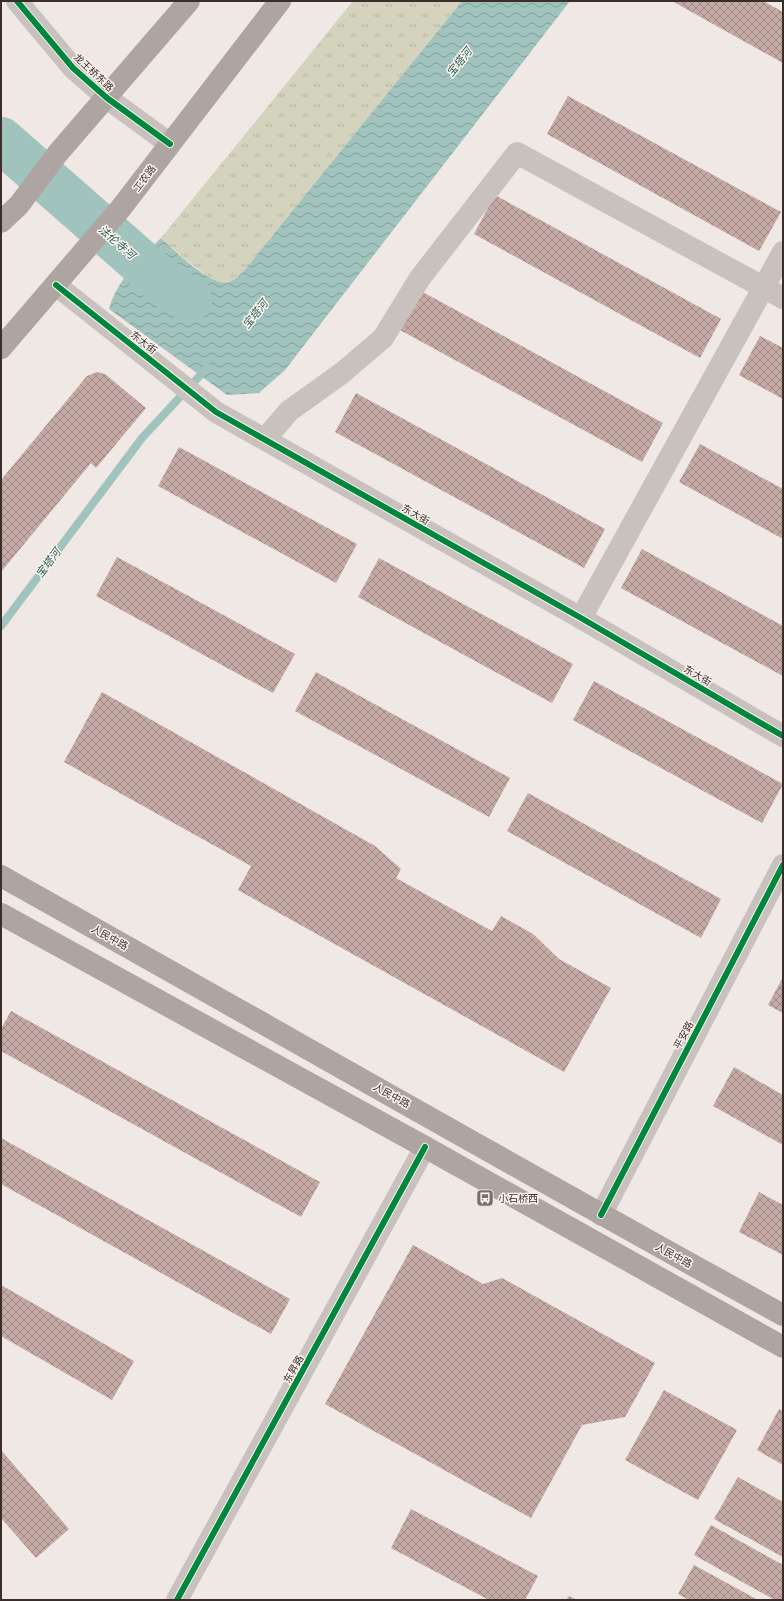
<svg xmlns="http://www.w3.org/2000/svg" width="784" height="1601" font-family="Helvetica,'Noto Sans SC',sans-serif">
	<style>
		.grass { fill: url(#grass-tufts) }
		.water { fill: url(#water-waves) }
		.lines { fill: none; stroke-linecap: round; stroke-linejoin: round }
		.stream { stroke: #a0c3bd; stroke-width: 8 }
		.river { stroke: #a0c3bd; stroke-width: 46 }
		.building { fill: url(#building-cross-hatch) }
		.minor { stroke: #c9c1bd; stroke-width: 22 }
		.major { stroke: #aea5a2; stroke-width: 22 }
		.cycleway-casing { stroke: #fbf2ed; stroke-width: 8 }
		.cycleway { stroke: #00873e; stroke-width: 6 }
		.labels { text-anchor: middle; stroke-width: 3; stroke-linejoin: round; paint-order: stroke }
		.street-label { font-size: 10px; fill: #3b2d2a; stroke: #fbf2ed }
		.poi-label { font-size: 10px; fill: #3b2d2a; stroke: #fbf2ed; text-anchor: start }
		.water-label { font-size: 11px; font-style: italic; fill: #1e5f58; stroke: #fbf2ed }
	</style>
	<defs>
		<pattern id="grass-tufts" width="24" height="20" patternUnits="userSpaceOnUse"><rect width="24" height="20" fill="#d4d4be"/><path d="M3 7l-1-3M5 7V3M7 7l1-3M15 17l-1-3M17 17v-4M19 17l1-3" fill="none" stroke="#b7b6a3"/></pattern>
		<pattern id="water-waves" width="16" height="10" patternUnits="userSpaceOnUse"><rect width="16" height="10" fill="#a0c3bd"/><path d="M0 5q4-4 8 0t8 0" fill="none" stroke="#849f9a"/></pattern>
		<pattern id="building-cross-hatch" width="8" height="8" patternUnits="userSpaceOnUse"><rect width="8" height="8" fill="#c4a9a5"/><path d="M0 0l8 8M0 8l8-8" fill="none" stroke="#a08a87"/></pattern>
	</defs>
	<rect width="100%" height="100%" fill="#f0e8e4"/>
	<path class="grass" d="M 353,1 L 462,1 L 243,272 L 230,283 L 216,283 L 185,259 L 161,238 Z"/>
	<path class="water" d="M 462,1 L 570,1 L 285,370 L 259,393 L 227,395 L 109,309 C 116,281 141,258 161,238 C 173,249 214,290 230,282 C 235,280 239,275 243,272 Z"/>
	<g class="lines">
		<path class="stream" d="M 1,626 L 142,438 L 207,368"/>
		<path class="river" d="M 1,140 L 171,289 L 189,299"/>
	</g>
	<g class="building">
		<path d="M 672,1 L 763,1 L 783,12 L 783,63 Z"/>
		<path d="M 568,96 L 781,212 L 759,251 L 547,134 Z"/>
		<path d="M 495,195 L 721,319 L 700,358 L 474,234 Z"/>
		<path d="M 419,290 L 663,423 L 642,462 L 398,329 Z"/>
		<path d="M 760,336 L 783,348 L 783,399 L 739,375 Z"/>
		<path d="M 97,372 L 105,374 L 146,408 L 96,468 L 91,463 L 1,572 L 1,480 L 87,376 Z"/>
		<path d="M 356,393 L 605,529 L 584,568 L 335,432 Z"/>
		<path d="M 700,444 L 783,489 L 783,539 L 679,482 Z"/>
		<path d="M 179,447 L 357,544 L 336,583 L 158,486 Z"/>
		<path d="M 642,549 L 783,626 L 783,676 L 621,588 Z"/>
		<path d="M 117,557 L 295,654 L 273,693 L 96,596 Z"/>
		<path d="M 379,558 L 573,664 L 552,703 L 358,597 Z"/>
		<path d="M 316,672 L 510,778 L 489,817 L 295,711 Z"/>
		<path d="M 594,681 L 783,784 L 762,823 L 573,720 Z"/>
		<path d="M 102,692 L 375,846 L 401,869 L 396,878 L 492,931 L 501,916 L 533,934 L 559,959 L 611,988 L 564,1072 L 238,890 L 251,866 L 64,762 Z"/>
		<path d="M 528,793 L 721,899 L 701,938 L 507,831 Z"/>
		<path d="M 783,977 L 783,1013 L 768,1005 Z"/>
		<path d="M 11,1011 L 320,1182 L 301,1217 L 1,1051 L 1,1029 Z"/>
		<path d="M 734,1067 L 783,1095 L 783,1145 L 713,1106 Z"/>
		<path d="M 1,1138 L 290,1299 L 271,1334 L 1,1184 Z"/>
		<path d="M 759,1192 L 783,1205 L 783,1255 L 739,1232 Z"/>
		<path d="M 413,1245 L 483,1284 L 502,1278 L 655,1363 L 625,1417 L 582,1425 L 531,1518 L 325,1404 Z"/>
		<path d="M 1,1285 L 134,1361 L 112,1400 L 1,1336 Z"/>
		<path d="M 664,1390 L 737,1430 L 698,1500 L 625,1460 Z"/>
		<path d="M 779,1409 L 783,1411 L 783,1465 L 757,1450 Z"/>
		<path d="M 1,1450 L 69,1529 L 36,1558 L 1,1518 Z"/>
		<path d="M 738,1477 L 783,1502 L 783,1557 L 714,1519 Z"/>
		<path d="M 411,1509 L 538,1576 L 525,1600 L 489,1600 L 391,1548 Z"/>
		<path d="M 711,1525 L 783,1565 L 783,1600 L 775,1600 L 694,1555 Z"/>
		<path d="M 694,1565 L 758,1600 L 689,1600 L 678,1594 Z"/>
		<path d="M 569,1596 L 577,1600 L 566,1600 Z"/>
	</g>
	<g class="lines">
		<g class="minor">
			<path d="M 17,1 L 73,68 L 107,98 L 170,144"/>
			<path d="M 56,285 L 216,412 L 581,618 L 783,736"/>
			<path d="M 265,439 L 289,411 L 342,373 L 383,338 L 420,278 L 517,153 L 783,298"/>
			<path d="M 581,618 L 783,252"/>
			<path d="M 601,1215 L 783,865"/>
			<path d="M 177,1600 L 425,1147"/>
		</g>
		<g class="major">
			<path d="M 1,222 L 19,205 L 58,153 L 189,1"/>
			<path d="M 1,348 L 121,208 L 280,1"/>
			<path d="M 1,876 C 262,1022 521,1171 783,1315"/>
			<path d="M 1,914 L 425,1147 L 783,1347"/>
		</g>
		<defs>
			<g id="cycleway">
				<path d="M 17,1 L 73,68 L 107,98 L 170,144"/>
				<path d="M 56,285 L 216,412 L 581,618 L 783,736"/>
				<path d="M 601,1215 L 783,865"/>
				<path d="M 177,1600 L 425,1147"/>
			</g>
		</defs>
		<use href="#cycleway" class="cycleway-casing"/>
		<use href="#cycleway" class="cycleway"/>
	</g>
	<defs>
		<symbol id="bus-square" viewBox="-11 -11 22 22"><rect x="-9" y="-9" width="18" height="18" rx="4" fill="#7a6e6b" stroke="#fbf2ed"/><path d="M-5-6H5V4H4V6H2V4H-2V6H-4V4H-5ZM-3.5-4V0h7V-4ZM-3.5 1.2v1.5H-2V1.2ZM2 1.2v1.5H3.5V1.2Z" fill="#fff"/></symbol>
	</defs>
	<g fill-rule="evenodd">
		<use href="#bus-square" x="475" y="1188" width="20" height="20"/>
	</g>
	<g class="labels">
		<g class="street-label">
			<text transform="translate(94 72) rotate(43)" y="4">龙王桥东路</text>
			<text transform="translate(144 178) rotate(-53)" y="4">工农路</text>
			<text transform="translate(144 342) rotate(38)" y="4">东大街</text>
			<text transform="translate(416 514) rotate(30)" y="4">东大街</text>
			<text transform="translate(698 675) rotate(30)" y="4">东大街</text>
			<text transform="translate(110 937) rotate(29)" y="4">人民中路</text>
			<text transform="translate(683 1035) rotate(-62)" y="4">平安路</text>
			<text transform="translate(392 1095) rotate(29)" y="4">人民中路</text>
			<text transform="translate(674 1255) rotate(29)" y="4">人民中路</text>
			<text transform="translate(293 1369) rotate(-61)" y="4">东昇路</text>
		</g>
		<g class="poi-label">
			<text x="498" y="1202">小石桥西</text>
		</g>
		<g class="water-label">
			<text transform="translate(459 62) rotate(-51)" y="4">宝塔河</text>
			<text transform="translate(117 242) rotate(41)" y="4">法伦寺河</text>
			<text transform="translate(255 314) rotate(-51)" y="4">宝塔河</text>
			<text transform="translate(48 563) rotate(-53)" y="4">宝塔河</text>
		</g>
	</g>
	<rect width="784" height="1601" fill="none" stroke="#3b2d2a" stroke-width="4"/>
</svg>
